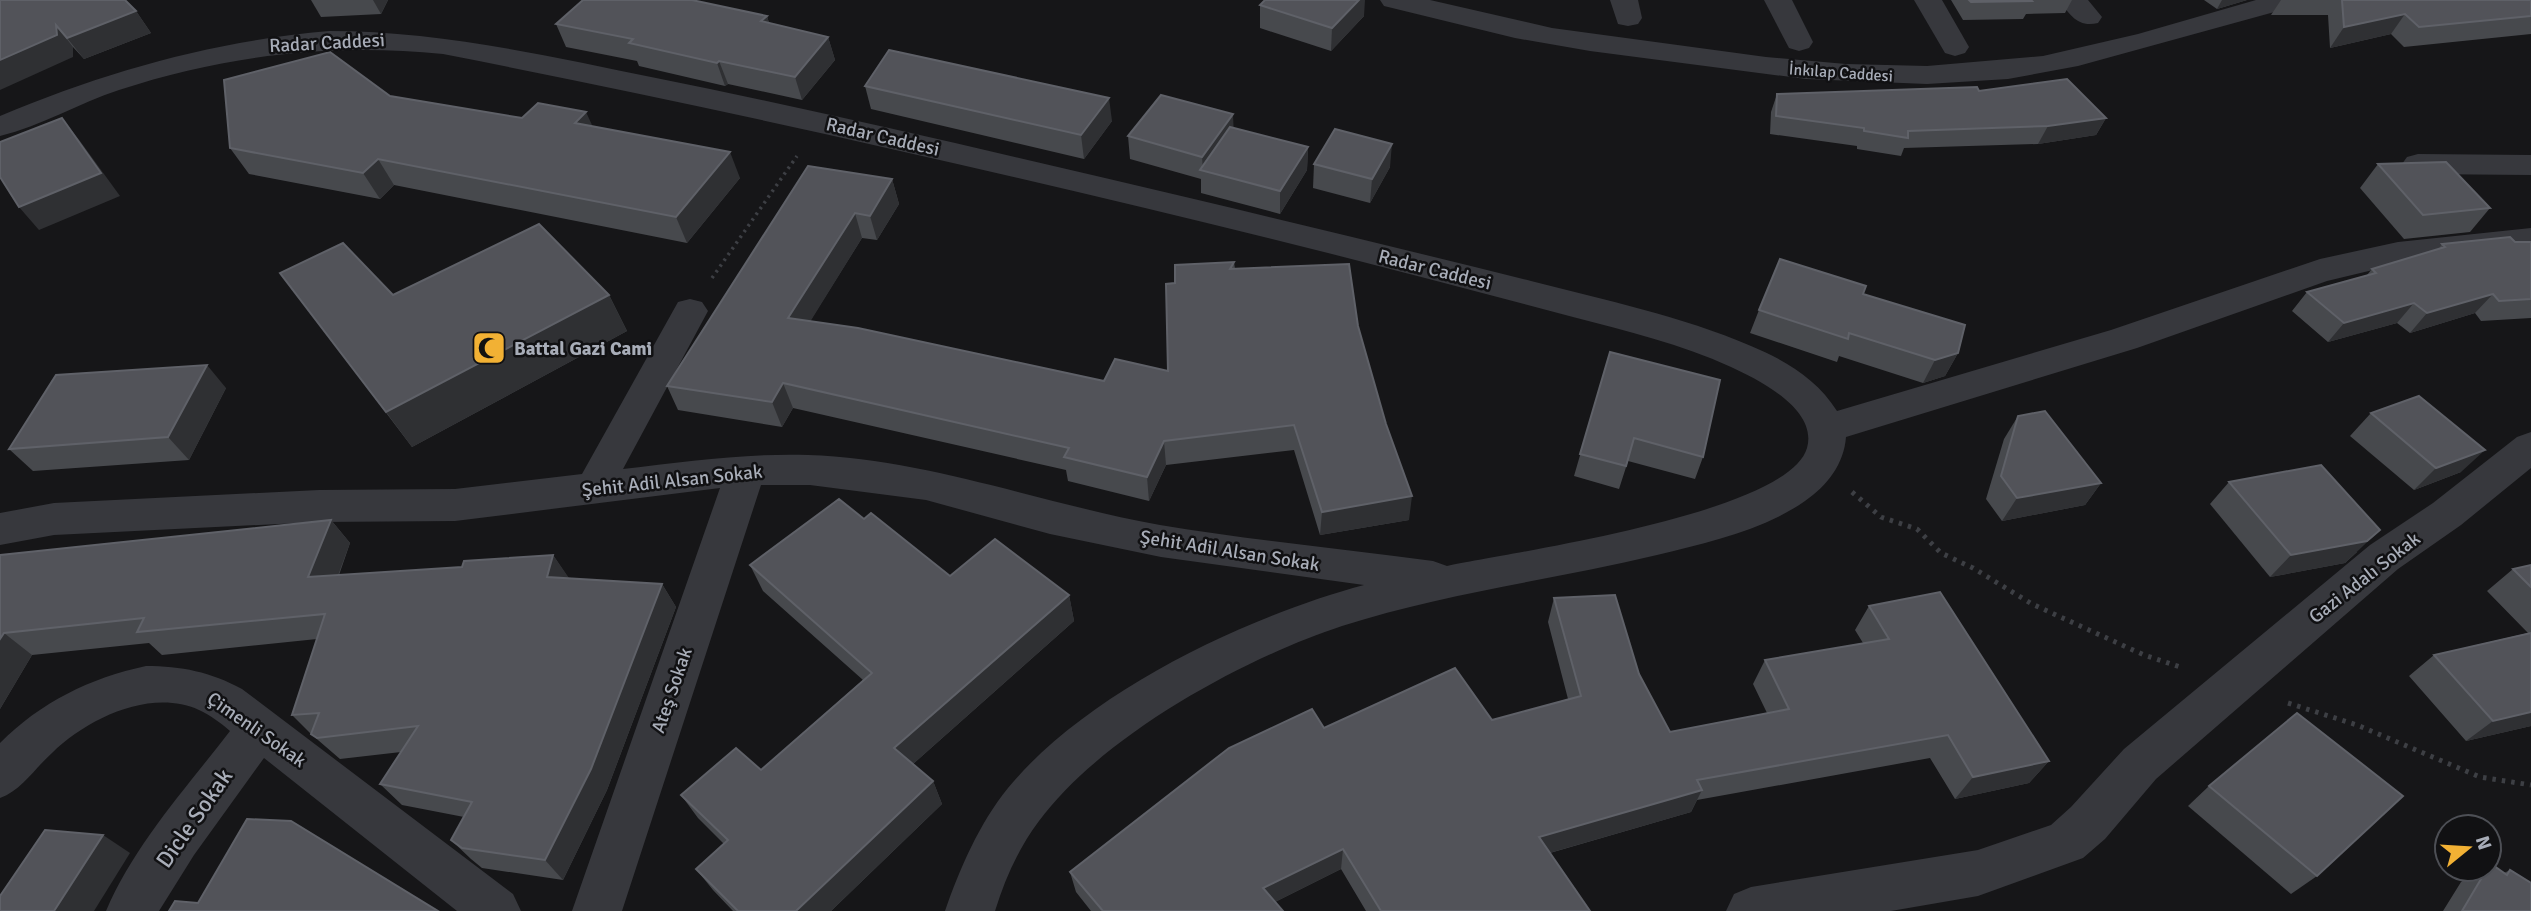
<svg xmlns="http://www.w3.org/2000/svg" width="2531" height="911" font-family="Signika,sans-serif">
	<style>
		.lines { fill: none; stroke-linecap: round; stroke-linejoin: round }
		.path-far1 { stroke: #3d3f44; stroke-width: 3.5; stroke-dasharray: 2.5 4.5; stroke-linecap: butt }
		.path { stroke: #3d3f44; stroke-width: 5; stroke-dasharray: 3.5 6; stroke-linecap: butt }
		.minor { fill: #37383d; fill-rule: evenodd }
		.wall { fill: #47494d }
		.shaded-wall { fill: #2f3033 }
		.building { fill: #525359; stroke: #5f6168; stroke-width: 2 }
		.labels { text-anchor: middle; stroke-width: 5; stroke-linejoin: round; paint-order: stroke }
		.far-street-label { font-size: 16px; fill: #a8adb8; stroke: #111113 }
		.street-label { font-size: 19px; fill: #a8adb8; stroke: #111113 }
		.poi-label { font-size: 19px; font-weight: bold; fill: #a8adb8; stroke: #111113; text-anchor: start }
		.near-street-label { font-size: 23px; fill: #a8adb8; stroke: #111113 }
	</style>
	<rect width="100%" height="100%" fill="#161618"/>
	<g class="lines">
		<path class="path-far1" d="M 712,278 L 797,156"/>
		<g class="path">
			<path d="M 1852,492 L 1881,517 L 1917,529 L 1941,553 L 1973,568 L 2032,604 L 2144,655 L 2180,667"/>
			<path d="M 2288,703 L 2357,725 L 2480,777 L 2531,785"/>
		</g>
		<g class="minor">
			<path d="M 1380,0 L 1430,0 L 1552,28 L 1766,57 L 1846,64 L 1927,66 L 2043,56 L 2138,34 L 2256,0 L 2300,0 L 2296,6 L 2078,66 L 2008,79 L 1927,84 L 1806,79 L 1590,51 L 1515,38 L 1384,6 Z"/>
			<path d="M 1610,0 L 1638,0 L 1642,18 L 1638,24 L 1628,26 L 1618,24 Z"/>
			<path d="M 1764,0 L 1792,0 L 1813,42 L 1809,48 L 1799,51 L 1789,48 Z"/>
			<path d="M 1914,0 L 1942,0 L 1969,47 L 1965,53 L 1955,56 L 1945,53 Z"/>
			<path d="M 2059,0 L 2088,0 L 2102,17 L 2098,23 C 2078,28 2070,15 2059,0 Z"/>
			<path d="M 329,31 C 440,31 547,56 656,78 C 836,114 1015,157 1194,199 C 1307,226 1419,253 1531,281 C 1605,300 1681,316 1751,346 C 1785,360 1817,379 1837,411 L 2111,330 L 2320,259 L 2398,242 L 2531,228 L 2531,250 L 2398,264 L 2327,281 L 2137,348 L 1846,437 C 1844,464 1827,486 1805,501 C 1762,531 1708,542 1657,555 C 1553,580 1444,593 1342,626 C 1242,659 1102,736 1039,821 C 1018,849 1005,879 995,911 L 945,911 C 960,868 979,824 1008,788 C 1087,692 1245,617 1364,585 L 1161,557 L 1050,534 L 926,500 L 810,485 L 761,485 L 622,911 L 572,911 L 720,488 L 455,521 L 319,522 L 54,535 L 0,545 L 0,513 L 54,503 L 319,490 L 455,489 L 582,474 L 678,302 L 690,299 L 702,302 L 708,311 L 623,469 C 685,462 746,453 808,455 C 928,459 1043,504 1160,525 C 1250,540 1342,549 1433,561 L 1447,566 C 1512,552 1788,514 1807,448 C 1818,409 1759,380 1731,367 C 1681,344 1627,331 1573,317 C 1490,295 1407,273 1324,252 C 1031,179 739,112 443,54 C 331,43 226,55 119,90 C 79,103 41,126 0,136 L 0,116 C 107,71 214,41 329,31 Z"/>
			<path d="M 2418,154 L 2531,155 L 2531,175 L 2418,174 L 2407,171 L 2402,164 L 2407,157 Z"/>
			<path d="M 2531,432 L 2531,468 L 2461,525 L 2398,569 L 2156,779 L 2105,839 L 2083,858 L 1978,896 L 1891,911 L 1726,911 L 1734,894 L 1751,887 L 1978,850 L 2051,825 L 2071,807 L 2124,749 L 2370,545 L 2433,503 L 2517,437 Z"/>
			<path d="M 146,666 C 181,666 211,672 242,689 L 513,894 L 521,911 L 457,911 L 264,758 L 194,855 L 159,911 L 106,911 C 134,845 187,787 230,731 C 221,723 210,715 199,710 C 150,688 87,719 52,753 C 34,769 22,790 0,798 L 0,743 C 41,702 90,678 146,666 Z"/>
		</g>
	</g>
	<g class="wall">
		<path d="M 0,0 L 136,11 L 151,33 L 84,59 L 73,47 L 73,57 Z"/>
		<path d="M 311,0 L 388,0 L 381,14 L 321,17 Z"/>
		<path d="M 1951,0 L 2072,0 L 2065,13 L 2026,14 L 2023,19 L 1963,20 Z"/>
		<path d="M 2204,0 L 2247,0 L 2217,9 Z"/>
		<path d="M 2281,0 L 2531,0 L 2531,34 L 2404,47 L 2391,34 L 2330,48 L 2328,15 L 2271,15 Z"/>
		<path d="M 1260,5 L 1364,16 L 1331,51 L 1260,28 Z"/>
		<path d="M 767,16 L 769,23 L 828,37 L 835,60 L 802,100 L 728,84 L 725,86 L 639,66 L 637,61 L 566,47 L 556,24 Z"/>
		<path d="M 865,86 L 1112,121 L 1084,159 L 871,109 Z"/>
		<path d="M 1979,91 L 2106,118 L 2096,135 L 2038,144 L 1904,148 L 1901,156 L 1857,149 L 1857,146 L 1770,134 L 1771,112 L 1777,94 Z"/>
		<path d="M 390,96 L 522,118 L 593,127 L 740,178 L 687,243 L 394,185 L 380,199 L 249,174 L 230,148 Z"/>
		<path d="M 1234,128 L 1308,147 L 1307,170 L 1280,214 L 1201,193 L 1201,179 L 1130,159 L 1128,136 Z"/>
		<path d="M 1314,164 L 1390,167 L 1370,203 L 1313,188 Z"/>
		<path d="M 2378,164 L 2490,208 L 2470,232 L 2404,239 L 2360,188 Z"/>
		<path d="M 892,179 L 899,204 L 877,240 L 862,238 L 810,321 L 1104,381 L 1168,371 L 1175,283 L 1234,262 L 1235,269 L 1358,326 L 1409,520 L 1320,535 L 1294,450 L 1166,465 L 1149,501 L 1068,481 L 1066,470 L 793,408 L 782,427 L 678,410 L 667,386 Z"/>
		<path d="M 2531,242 L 2531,318 L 2481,321 L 2475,313 L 2410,333 L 2397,323 L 2328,342 L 2292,311 L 2307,292 L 2367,275 L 2372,269 L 2438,250 L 2442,244 Z"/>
		<path d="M 280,273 L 393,295 L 609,295 L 627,331 L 412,447 Z"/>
		<path d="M 1863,294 L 1958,353 L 1945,376 L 1923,383 L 1839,356 L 1837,362 L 1750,333 L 1759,310 Z"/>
		<path d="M 1610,352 L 1703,457 L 1695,479 L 1628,461 L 1619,489 L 1574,476 Z"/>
		<path d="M 226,388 L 189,460 L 33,471 L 9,449 Z"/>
		<path d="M 2371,413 L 2461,472 L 2414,490 L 2350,436 Z"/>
		<path d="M 2018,416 L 2101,483 L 2085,505 L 2002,521 L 1986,499 L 2004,439 Z"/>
		<path d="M 2229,482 L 2357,552 L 2345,563 L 2270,577 L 2210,504 Z"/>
		<path d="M 864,519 L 950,576 L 1069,595 L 1074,621 L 913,764 L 933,781 L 942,804 L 831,911 L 733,911 L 713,890 L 696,869 L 724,844 L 698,818 L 681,795 L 761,770 L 863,680 L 763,591 L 750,565 Z"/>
		<path d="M 331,520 L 350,543 L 339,575 L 462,567 L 553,555 L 569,579 L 662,584 L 676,607 L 607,790 L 563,880 L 482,868 L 471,859 L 451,840 L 464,817 L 402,805 L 380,784 L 401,752 L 340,759 L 311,734 L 292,715 L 317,639 L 162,655 L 149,643 L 32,655 L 0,709 L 0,555 Z"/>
		<path d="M 2531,565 L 2531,726 L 2466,741 L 2409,676 L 2434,655 L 2528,633 L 2487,591 L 2513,569 Z"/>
		<path d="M 1554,598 L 1639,674 L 1670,732 L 1767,713 L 1753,684 L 1765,660 L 1863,643 L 1855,630 L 1869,606 L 2049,761 L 2029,783 L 1955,799 L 1930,758 L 1697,800 L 1691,812 L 1550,853 L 1590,911 L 1366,911 L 1341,869 L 1275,902 L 1283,911 L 1091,911 L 1076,892 L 1070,872 L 1324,728 L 1492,720 L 1568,699 L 1548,622 Z"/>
		<path d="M 2209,786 L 2317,876 L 2291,894 L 2188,806 Z"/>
		<path d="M 2490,863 L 2504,873 L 2510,870 L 2531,911 L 2443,911 L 2461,882 L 2481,869 L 2489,869 L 2489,864 Z"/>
	</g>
	<g class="shaded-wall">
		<path d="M 373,0 L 388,0 L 381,14 Z"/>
		<path d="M 1359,0 L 1365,0 L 1364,16 L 1331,51 L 1332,28 Z"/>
		<path d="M 2222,0 L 2247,0 L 2217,9 Z"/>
		<path d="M 136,11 L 151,33 L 84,59 L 67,38 Z"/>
		<path d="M 2405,14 L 2391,34 L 2330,48 L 2344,27 Z"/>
		<path d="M 767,16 L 774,39 L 761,21 Z"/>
		<path d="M 56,25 L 73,47 L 73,57 L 0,90 L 0,60 Z"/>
		<path d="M 828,37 L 835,60 L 802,100 L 795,77 Z"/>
		<path d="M 719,61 L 728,84 L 725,86 L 717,63 Z"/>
		<path d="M 1109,98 L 1112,121 L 1084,159 L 1081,135 Z"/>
		<path d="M 586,112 L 598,138 L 575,123 Z"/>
		<path d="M 1233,114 L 1234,138 L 1203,170 L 1202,157 Z"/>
		<path d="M 62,118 L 80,141 L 120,196 L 39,230 L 19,207 Z"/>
		<path d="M 2106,118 L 2096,135 L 2038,144 L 2048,126 Z"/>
		<path d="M 1392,144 L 1390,167 L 1370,203 L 1372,179 Z"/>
		<path d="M 1308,147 L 1307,170 L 1280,214 L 1280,191 Z"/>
		<path d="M 730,152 L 740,178 L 687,243 L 676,217 Z"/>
		<path d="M 378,159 L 394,185 L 380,199 L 363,173 Z"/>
		<path d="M 892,179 L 899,204 L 877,240 L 870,216 Z"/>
		<path d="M 855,213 L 862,238 L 797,343 L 788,318 Z"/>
		<path d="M 2493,294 L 2475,313 L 2410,333 L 2427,313 Z"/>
		<path d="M 609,295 L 627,331 L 412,447 L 386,412 Z"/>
		<path d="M 2414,303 L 2397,323 L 2328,342 L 2344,323 Z"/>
		<path d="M 1958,353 L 1945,376 L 1923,383 L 1935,360 Z"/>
		<path d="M 207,365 L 226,388 L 189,460 L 168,437 Z"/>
		<path d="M 783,383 L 793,408 L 782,427 L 772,402 Z"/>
		<path d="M 1164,441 L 1166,465 L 1149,501 L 1147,477 Z"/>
		<path d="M 2485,450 L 2461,472 L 2414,490 L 2436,468 Z"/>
		<path d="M 2101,483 L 2085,505 L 2002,521 L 2017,498 Z"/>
		<path d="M 1412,496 L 1409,520 L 1320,535 L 1322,512 Z"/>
		<path d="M 331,520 L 350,543 L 329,600 L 308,577 Z"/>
		<path d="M 2380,530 L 2345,563 L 2270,577 L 2291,555 Z"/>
		<path d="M 553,555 L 569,578 L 563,600 L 547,577 Z"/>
		<path d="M 662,584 L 676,607 L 607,790 L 563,880 L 545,860 Z"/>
		<path d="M 1069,595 L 1074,621 L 904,772 L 894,748 Z"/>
		<path d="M 4,633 L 32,655 L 0,709 L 0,639 Z"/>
		<path d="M 2531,712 L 2531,726 L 2466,741 L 2493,721 Z"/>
		<path d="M 2049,761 L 2029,783 L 1955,799 L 1973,777 Z"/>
		<path d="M 933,781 L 942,804 L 831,911 L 796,911 Z"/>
		<path d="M 1702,790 L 1691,812 L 1532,858 L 1539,837 Z"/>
		<path d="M 103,835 L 130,853 L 94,911 L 54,911 Z"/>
		<path d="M 1343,849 L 1341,869 L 1263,908 L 1263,888 Z"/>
	</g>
	<g class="building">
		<path d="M 0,0 L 125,0 L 136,11 L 67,38 L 56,25 L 57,35 L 0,60 Z"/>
		<path d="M 583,0 L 692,0 L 767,16 L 761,21 L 828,37 L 795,77 L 719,61 L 717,63 L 629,43 L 633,39 L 556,24 Z"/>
		<path d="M 1265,0 L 1359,0 L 1332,28 L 1260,5 Z"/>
		<path d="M 1969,0 L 2031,0 L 2032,1 L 1971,2 Z"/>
		<path d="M 2342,0 L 2531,0 L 2531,16 L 2419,27 L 2405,14 L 2344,27 Z"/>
		<path d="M 889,50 L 1109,98 L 1081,135 L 865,86 Z"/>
		<path d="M 330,52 L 390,96 L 522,118 L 538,103 L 586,112 L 575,123 L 730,152 L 676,217 L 378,159 L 363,173 L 230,148 L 224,80 Z"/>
		<path d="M 2067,79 L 2106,118 L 2048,126 L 1908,131 L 1908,138 L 1864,131 L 1864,128 L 1776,116 L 1777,94 L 1977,87 L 1979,91 Z"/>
		<path d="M 1161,95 L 1233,114 L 1202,157 L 1128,136 Z"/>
		<path d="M 62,118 L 101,173 L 19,207 L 0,177 L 0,142 Z"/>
		<path d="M 1230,127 L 1308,147 L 1280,191 L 1200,170 Z"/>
		<path d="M 1335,129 L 1392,144 L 1372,179 L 1314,164 Z"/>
		<path d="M 2446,162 L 2490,208 L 2423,215 L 2378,164 Z"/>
		<path d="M 808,166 L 892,179 L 870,216 L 855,213 L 788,318 L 858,328 L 1104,381 L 1115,359 L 1168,371 L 1166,284 L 1175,283 L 1175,265 L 1234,262 L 1230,269 L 1349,264 L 1358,326 L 1386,424 L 1412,496 L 1322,512 L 1294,425 L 1164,441 L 1147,477 L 1064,457 L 1069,448 L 783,383 L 772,402 L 667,386 Z"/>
		<path d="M 539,224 L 609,295 L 386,412 L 280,273 L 343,243 L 393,295 Z"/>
		<path d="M 2510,237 L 2515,242 L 2531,242 L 2531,299 L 2499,301 L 2493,294 L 2427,313 L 2414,303 L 2344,323 L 2307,292 L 2376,273 L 2372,269 L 2445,247 L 2442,244 Z"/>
		<path d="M 1780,259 L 1866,286 L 1863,294 L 1965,325 L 1958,353 L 1935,360 L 1849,333 L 1848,339 L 1759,310 Z"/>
		<path d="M 1610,352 L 1720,380 L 1703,457 L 1634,438 L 1626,466 L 1580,454 Z"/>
		<path d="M 207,365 L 168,437 L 9,449 L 56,375 Z"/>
		<path d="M 2419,396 L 2485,450 L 2436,468 L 2371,413 Z"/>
		<path d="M 2045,411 L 2101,483 L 2017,498 L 2001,476 L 2018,416 Z"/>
		<path d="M 2321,465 L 2380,530 L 2367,541 L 2291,555 L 2229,482 Z"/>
		<path d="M 839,499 L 864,519 L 871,513 L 950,576 L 995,539 L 1069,595 L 894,748 L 933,781 L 796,911 L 738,911 L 696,869 L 728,840 L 681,795 L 736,748 L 761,770 L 872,673 L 750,565 Z"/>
		<path d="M 331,520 L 308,577 L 462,567 L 464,561 L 553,555 L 547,577 L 662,584 L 591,769 L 545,860 L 462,848 L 451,840 L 472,802 L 380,784 L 418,726 L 317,738 L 311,734 L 319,713 L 292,715 L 325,614 L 137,632 L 144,618 L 4,633 L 0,639 L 0,555 Z"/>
		<path d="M 2531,565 L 2531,587 L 2513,569 Z"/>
		<path d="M 1940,592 L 2049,761 L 1973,777 L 1948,735 L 1697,780 L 1702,790 L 1539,837 L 1590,911 L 1381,911 L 1343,849 L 1263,888 L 1283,911 L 1103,911 L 1070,872 L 1229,748 L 1312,709 L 1324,728 L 1455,668 L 1492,720 L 1581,696 L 1554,598 L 1615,595 L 1639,674 L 1670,732 L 1789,709 L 1765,660 L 1889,639 L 1869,606 Z"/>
		<path d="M 2531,633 L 2531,712 L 2493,721 L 2434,655 Z"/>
		<path d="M 2297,713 L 2403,796 L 2317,876 L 2209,786 Z"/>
		<path d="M 247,819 L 291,821 L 438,911 L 169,911 L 175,901 L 198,903 Z"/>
		<path d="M 45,830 L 103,835 L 54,911 L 0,911 L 0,896 Z"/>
		<path d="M 2490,863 L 2507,875 L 2510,870 L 2531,883 L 2531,911 L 2462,911 L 2487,869 L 2489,869 Z"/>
	</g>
	<defs>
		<symbol id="mosque-square" viewBox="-11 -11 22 22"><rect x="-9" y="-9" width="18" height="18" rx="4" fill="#f2b134" stroke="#111113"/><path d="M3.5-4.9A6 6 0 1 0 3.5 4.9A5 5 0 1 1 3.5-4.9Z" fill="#111"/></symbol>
	</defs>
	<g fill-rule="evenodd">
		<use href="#mosque-square" x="470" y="329" width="38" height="38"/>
	</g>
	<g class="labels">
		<g class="far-street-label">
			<text transform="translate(1841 72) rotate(4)" y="6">İnkılap Caddesi</text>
		</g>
		<g class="street-label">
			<text transform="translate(327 42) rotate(-3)" y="7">Radar Caddesi</text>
			<text transform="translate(883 136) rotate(13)" y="7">Radar Caddesi</text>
			<text transform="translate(1435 269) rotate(14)" y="7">Radar Caddesi</text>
			<text transform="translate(672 480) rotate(-6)" y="7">Şehit Adil Alsan Sokak</text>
			<text transform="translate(1230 550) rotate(9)" y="7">Şehit Adil Alsan Sokak</text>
			<text transform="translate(2364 577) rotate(-38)" y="7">Gazi Adalı Sokak</text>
			<text transform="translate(671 690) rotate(-71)" y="7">Ateş Sokak</text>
			<text transform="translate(257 729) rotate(35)" y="7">Çimenli Sokak</text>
		</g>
		<g class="poi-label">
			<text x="514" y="355">Battal Gazi Cami</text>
		</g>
		<g class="near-street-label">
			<text transform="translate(194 818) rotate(-55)" y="8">Dicle Sokak</text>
		</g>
	</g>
	<g transform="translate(2468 848) rotate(72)"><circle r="33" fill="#111113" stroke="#4d4f55" stroke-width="2"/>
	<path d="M0-5L12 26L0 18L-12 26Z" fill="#f2b134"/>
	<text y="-10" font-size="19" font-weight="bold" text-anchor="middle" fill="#a8adb8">N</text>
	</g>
</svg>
